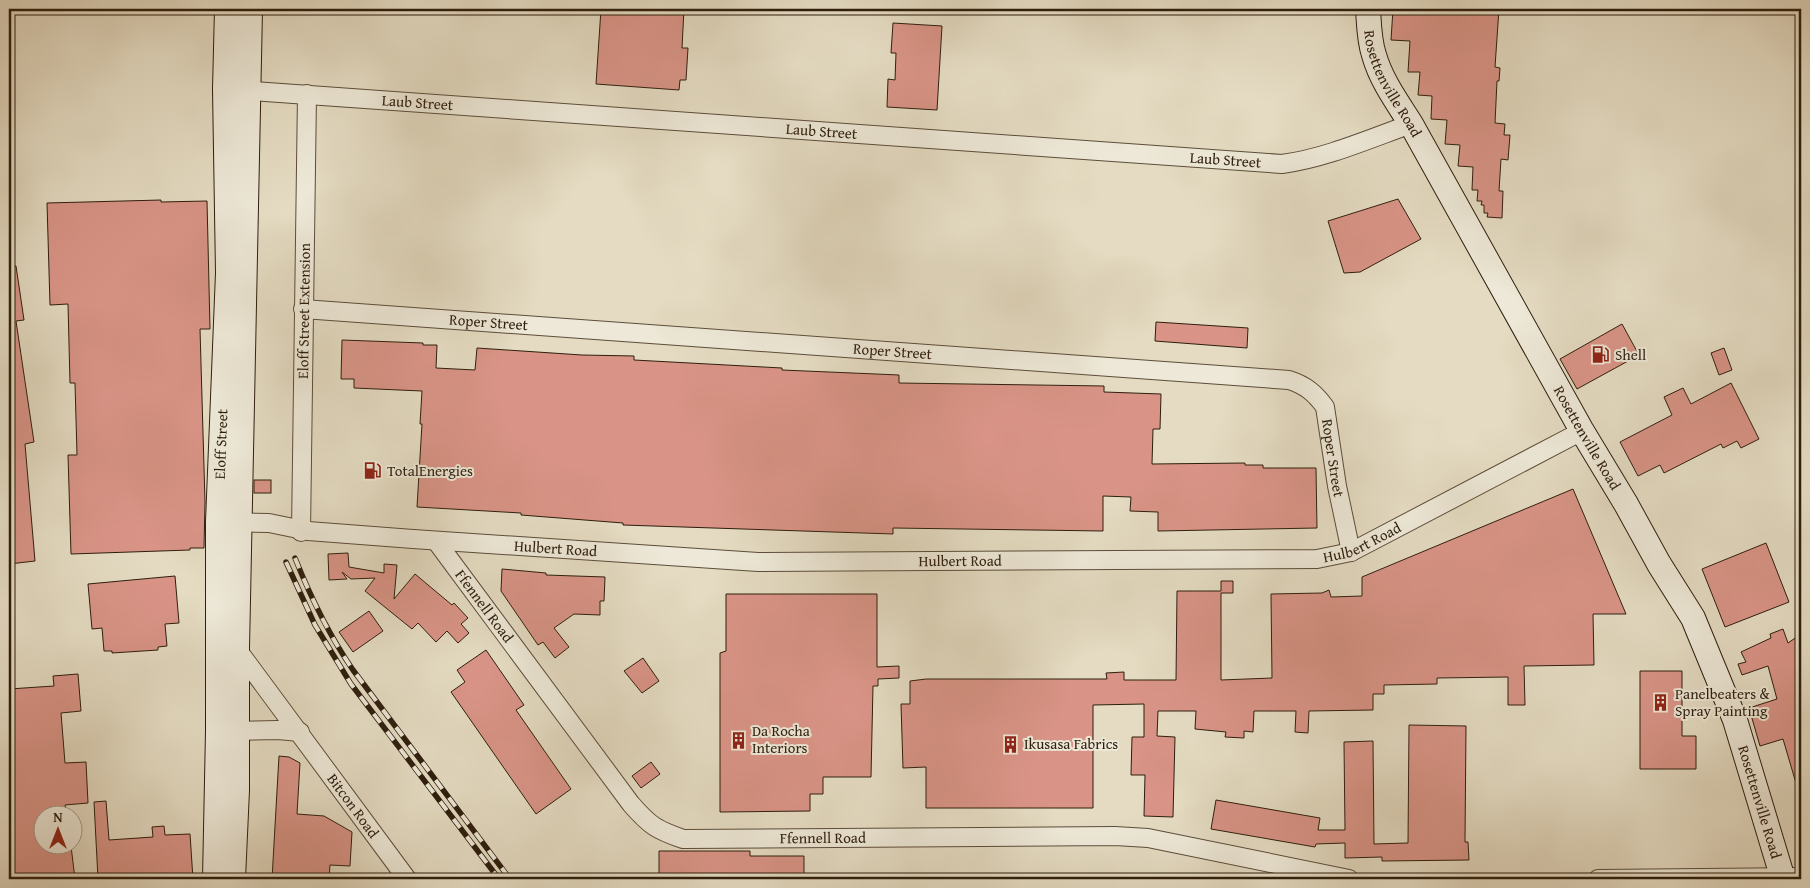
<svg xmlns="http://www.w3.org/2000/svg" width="1810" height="888" font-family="'Gentium Book Plus',serif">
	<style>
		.building { fill: #d99487; stroke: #2e1e0d }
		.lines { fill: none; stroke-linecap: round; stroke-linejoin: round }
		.street-casing { stroke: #5c4d3a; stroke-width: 20 }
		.secondary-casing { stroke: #2e1e0d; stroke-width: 26 }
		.street { stroke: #ede8d7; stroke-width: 18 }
		.secondary { stroke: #ede8d7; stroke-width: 24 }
		.rail-casing { stroke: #2e1e0d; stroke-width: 5.5 }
		.rail { stroke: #ede8d7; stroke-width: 4; stroke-dasharray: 11; stroke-linecap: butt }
		.labels { text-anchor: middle; stroke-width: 4; stroke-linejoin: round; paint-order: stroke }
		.street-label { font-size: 15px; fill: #2e1e0d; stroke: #ede8d7 }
		.poi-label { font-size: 15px; fill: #2e1e0d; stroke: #ede8d7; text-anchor: start }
	</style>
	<rect width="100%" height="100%" fill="#e4dbc2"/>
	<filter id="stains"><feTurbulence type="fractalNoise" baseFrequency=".004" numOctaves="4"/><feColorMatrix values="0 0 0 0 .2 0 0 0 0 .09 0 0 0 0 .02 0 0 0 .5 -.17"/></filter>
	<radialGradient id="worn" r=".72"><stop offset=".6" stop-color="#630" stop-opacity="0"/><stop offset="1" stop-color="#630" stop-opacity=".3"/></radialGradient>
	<g class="building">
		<path d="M 601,9 L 684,9 L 682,48 L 688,48 L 686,80 L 680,80 L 679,90 L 596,84 Z"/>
		<path d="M 1393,9 L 1499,9 L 1495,67 L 1500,68 L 1499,81 L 1497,81 L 1495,123 L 1505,124 L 1504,135 L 1510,135 L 1508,160 L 1501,159 L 1499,191 L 1503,191 L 1502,218 L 1487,217 L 1488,213 L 1484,213 L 1484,205 L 1481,205 L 1482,201 L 1477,201 L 1478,190 L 1472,190 L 1473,167 L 1458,166 L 1460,145 L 1445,144 L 1447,120 L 1431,119 L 1432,96 L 1418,95 L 1420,72 L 1408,72 L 1410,41 L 1391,40 Z"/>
		<path d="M 893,23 L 942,26 L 937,110 L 887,107 L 888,79 L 895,80 L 896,53 L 891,53 Z"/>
		<path d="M 1398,199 L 1421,239 L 1360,272 L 1344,273 L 1328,221 Z"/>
		<path d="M 161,200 L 161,202 L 207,201 L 210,329 L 200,329 L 205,502 L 204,548 L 190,548 L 190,550 L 71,554 L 68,455 L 77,455 L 75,383 L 70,383 L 68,304 L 50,305 L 47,203 Z"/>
		<path d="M 9,266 L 16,266 L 24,320 L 16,321 L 34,442 L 25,444 L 35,561 L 9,564 Z"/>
		<path d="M 1156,322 L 1248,328 L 1247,348 L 1155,341 Z"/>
		<path d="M 1622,324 L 1639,355 L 1577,389 L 1560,359 Z"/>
		<path d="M 342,340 L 423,343 L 423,345 L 437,345 L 436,368 L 475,370 L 477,348 L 582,355 L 634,356 L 634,360 L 782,368 L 782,370 L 899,375 L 899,383 L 1104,386 L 1104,392 L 1161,394 L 1160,429 L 1153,429 L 1152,464 L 1245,463 L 1245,465 L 1263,465 L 1263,468 L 1316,468 L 1317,528 L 1158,531 L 1158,512 L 1130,511 L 1131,497 L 1103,496 L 1103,531 L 893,528 L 893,534 L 623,525 L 623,523 L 521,515 L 521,513 L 417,507 L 422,424 L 420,424 L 422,391 L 354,388 L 354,379 L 341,379 Z"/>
		<path d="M 1724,348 L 1732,370 L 1719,375 L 1711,353 Z"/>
		<path d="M 1731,383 L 1759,439 L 1741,448 L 1737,441 L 1723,448 L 1721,444 L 1664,473 L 1660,465 L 1638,476 L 1620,442 L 1672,415 L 1664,397 L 1683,388 L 1691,404 Z"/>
		<rect x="254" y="480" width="17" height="13"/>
		<path d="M 1573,489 L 1626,614 L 1593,614 L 1594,665 L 1524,666 L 1525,705 L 1508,705 L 1508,677 L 1437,678 L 1437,684 L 1384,685 L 1384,694 L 1373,694 L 1373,710 L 1309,711 L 1308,733 L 1295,732 L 1296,711 L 1254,711 L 1253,732 L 1244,731 L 1244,738 L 1225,737 L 1226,732 L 1195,729 L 1196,711 L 1158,711 L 1157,736 L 1175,737 L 1173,817 L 1144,816 L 1145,775 L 1131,775 L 1132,737 L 1144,737 L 1144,704 L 1093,705 L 1093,808 L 926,808 L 926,767 L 903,768 L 901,704 L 910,704 L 910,681 L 926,679 L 1107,679 L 1106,673 L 1124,672 L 1124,680 L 1176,680 L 1177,591 L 1221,591 L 1221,581 L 1233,581 L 1233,593 L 1221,593 L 1221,680 L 1272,678 L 1271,594 L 1322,593 L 1329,590 L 1331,597 L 1362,596 L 1362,577 Z"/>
		<path d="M 1766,543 L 1789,602 L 1725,627 L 1702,569 Z"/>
		<path d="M 348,553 L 349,567 L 384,573 L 384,564 L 397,565 L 394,599 L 415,574 L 452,605 L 454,603 L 468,618 L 461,624 L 469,633 L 458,643 L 447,631 L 436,642 L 418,623 L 412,629 L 365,591 L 375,578 L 351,579 L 342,572 L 347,579 L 329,580 L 328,554 Z"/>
		<path d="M 502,569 L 546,573 L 546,575 L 605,577 L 604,601 L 600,601 L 600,615 L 574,614 L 554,628 L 569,647 L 555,658 L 543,642 L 538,645 L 501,591 Z"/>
		<path d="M 175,576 L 179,623 L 165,624 L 167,646 L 158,647 L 158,650 L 112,653 L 112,651 L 104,651 L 102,628 L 92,629 L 88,584 Z"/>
		<path d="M 726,594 L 877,594 L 877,667 L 899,666 L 899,678 L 878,679 L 878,686 L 873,686 L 871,777 L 823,777 L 823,794 L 810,794 L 810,811 L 720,812 L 720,653 L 726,651 Z"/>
		<path d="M 369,611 L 383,631 L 353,652 L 339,632 Z"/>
		<path d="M 1783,629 L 1788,643 L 1801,634 L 1801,790 L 1798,790 L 1783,739 L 1760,746 L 1749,708 L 1777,699 L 1768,666 L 1742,675 L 1738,664 L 1746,662 L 1741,652 L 1771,638 L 1770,634 Z"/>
		<path d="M 486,650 L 524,705 L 516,710 L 571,789 L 536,814 L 451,692 L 465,682 L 457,670 Z"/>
		<path d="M 643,658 L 659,681 L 642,693 L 624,671 Z"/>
		<path d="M 1640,671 L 1682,671 L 1682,736 L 1696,736 L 1696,769 L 1640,769 Z"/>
		<path d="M 78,674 L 81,711 L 61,713 L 65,763 L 86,762 L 88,803 L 65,805 L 67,816 L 42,816 L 42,846 L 71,846 L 75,879 L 9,879 L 9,689 L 54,686 L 53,676 Z"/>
		<path d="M 1409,725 L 1466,726 L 1465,842 L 1468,842 L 1469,860 L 1382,861 L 1382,857 L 1345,858 L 1345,843 L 1316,844 L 1315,847 L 1211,829 L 1216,800 L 1320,818 L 1318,830 L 1345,830 L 1344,742 L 1373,741 L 1374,844 L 1408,843 Z"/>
		<path d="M 279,756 L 289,757 L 300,763 L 297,814 L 324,816 L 352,832 L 350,866 L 330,865 L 329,879 L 272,879 Z"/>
		<path d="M 651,762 L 660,774 L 641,788 L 632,776 Z"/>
		<path d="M 106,801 L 109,840 L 153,837 L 152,827 L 164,826 L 165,835 L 190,834 L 193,879 L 98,879 L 94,802 Z"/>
		<path d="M 659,851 L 750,851 L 750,856 L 804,856 L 804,879 L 659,879 Z"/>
	</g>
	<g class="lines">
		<defs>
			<g id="street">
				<path id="s1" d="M 238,90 L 1282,164 C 1326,158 1369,139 1411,124"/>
				<path id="s2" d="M 303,309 L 1289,380 C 1305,385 1315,393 1325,407 L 1337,486 L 1351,552"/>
				<path id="s3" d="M 228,522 L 269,523 L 308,531 L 413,539 L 758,562 L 1317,559 L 1351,552 L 1582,431"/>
				<path id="s4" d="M 301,532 L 307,94"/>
				<path id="s5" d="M 436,541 L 631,804 C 650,826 657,830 683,839 L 1115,836 L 1148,838 L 1349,879"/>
				<path id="s6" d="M 237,649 L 407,879"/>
				<path d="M 225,731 L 278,730 L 300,732"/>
				<path d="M 1598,879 L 1801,877"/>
			</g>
			<g id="secondary">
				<path id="s7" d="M 1368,9 C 1369,24 1369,40 1374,55 C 1381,80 1397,102 1411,124 L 1582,431 L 1626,504 L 1659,564 L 1693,618 L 1735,720 L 1783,879"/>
				<path id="s8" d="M 215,879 L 218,731 L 218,522 L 228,273 L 225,89 L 227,9"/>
				<path d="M 233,879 L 237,790 L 237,649 L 250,9"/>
			</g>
		</defs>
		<use href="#street" class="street-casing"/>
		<use href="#secondary" class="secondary-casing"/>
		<use href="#street" class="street"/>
		<use href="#secondary" class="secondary"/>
		<defs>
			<g id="rail">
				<path d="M 295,558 C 311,598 329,635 353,670 L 510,879"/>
				<path d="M 286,562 L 315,625 L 351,684 L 499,879"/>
			</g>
		</defs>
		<use href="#rail" class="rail-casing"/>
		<use href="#rail" class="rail"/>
	</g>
	<defs>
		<symbol id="fuel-bare" viewBox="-9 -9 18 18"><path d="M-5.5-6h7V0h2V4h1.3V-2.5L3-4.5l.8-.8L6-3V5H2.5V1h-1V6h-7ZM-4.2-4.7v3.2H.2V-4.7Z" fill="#8f2418" stroke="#ede8d7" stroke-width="2.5" paint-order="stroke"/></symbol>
		<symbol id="building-bare" viewBox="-9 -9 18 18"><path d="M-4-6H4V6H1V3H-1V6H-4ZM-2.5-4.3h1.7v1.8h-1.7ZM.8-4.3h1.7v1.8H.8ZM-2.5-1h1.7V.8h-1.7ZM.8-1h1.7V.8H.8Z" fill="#8f2418" stroke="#ede8d7" stroke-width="2.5" paint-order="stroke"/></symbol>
	</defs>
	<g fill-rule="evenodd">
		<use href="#fuel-bare" x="1588" y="342" width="25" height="25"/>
		<use href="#fuel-bare" x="360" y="458" width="25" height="25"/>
		<use href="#building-bare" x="1648" y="690" width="25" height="25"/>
		<use href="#building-bare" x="726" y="728" width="25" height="25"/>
		<use href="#building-bare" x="998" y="732" width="25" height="25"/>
	</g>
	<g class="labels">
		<g class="street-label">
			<text dy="5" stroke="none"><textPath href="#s7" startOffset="80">Rosettenville Road</textPath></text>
			<text dy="5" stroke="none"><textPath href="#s1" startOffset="180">Laub Street</textPath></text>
			<text dy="5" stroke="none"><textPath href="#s1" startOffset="585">Laub Street</textPath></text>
			<text dy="5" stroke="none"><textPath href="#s1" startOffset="990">Laub Street</textPath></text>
			<text dy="5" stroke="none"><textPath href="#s4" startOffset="221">Eloff Street Extension</textPath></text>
			<text dy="5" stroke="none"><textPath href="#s2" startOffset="186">Roper Street</textPath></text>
			<text dy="5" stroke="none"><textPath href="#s2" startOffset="591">Roper Street</textPath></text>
			<text dy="5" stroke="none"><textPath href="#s7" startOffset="485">Rosettenville Road</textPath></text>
			<text dy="5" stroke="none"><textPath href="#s8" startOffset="435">Eloff Street</textPath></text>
			<text dy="5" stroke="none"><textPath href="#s2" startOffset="1086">Roper Street</textPath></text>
			<text dy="5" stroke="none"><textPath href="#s3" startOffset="1139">Hulbert Road</textPath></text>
			<text dy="5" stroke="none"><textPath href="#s3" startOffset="329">Hulbert Road</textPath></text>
			<text dy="5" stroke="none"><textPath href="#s3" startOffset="734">Hulbert Road</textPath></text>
			<text dy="5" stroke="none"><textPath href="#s5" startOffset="81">Ffennell Road</textPath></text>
			<text dy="5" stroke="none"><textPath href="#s7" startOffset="890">Rosettenville Road</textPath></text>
			<text dy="5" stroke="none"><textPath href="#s6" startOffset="195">Bitcon Road</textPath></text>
			<text dy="5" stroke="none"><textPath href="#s5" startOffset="531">Ffennell Road</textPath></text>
		</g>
		<g class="poi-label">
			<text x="1615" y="360">Shell</text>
			<text x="387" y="476">TotalEnergies</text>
			<text x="1675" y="699">Panelbeaters &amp;<tspan x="1675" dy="17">Spray Painting</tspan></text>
			<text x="752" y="736">Da Rocha<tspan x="752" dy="17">Interiors</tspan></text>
			<text x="1024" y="749">Ikusasa Fabrics</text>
		</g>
	</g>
	<rect width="1810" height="888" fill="none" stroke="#e4dbc2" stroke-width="30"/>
	<rect x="10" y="10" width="1790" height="868" fill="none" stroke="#2e1e0d" stroke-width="2.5"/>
	<rect x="15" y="15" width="1780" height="858" fill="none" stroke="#2e1e0d"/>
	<g transform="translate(58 830)"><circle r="24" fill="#ede8d7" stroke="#a19786"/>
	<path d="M0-4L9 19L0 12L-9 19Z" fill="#8f2418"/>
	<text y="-8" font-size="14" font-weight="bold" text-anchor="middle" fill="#2e1e0d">N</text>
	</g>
	<rect width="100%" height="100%" filter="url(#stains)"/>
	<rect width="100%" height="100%" fill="url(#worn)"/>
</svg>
